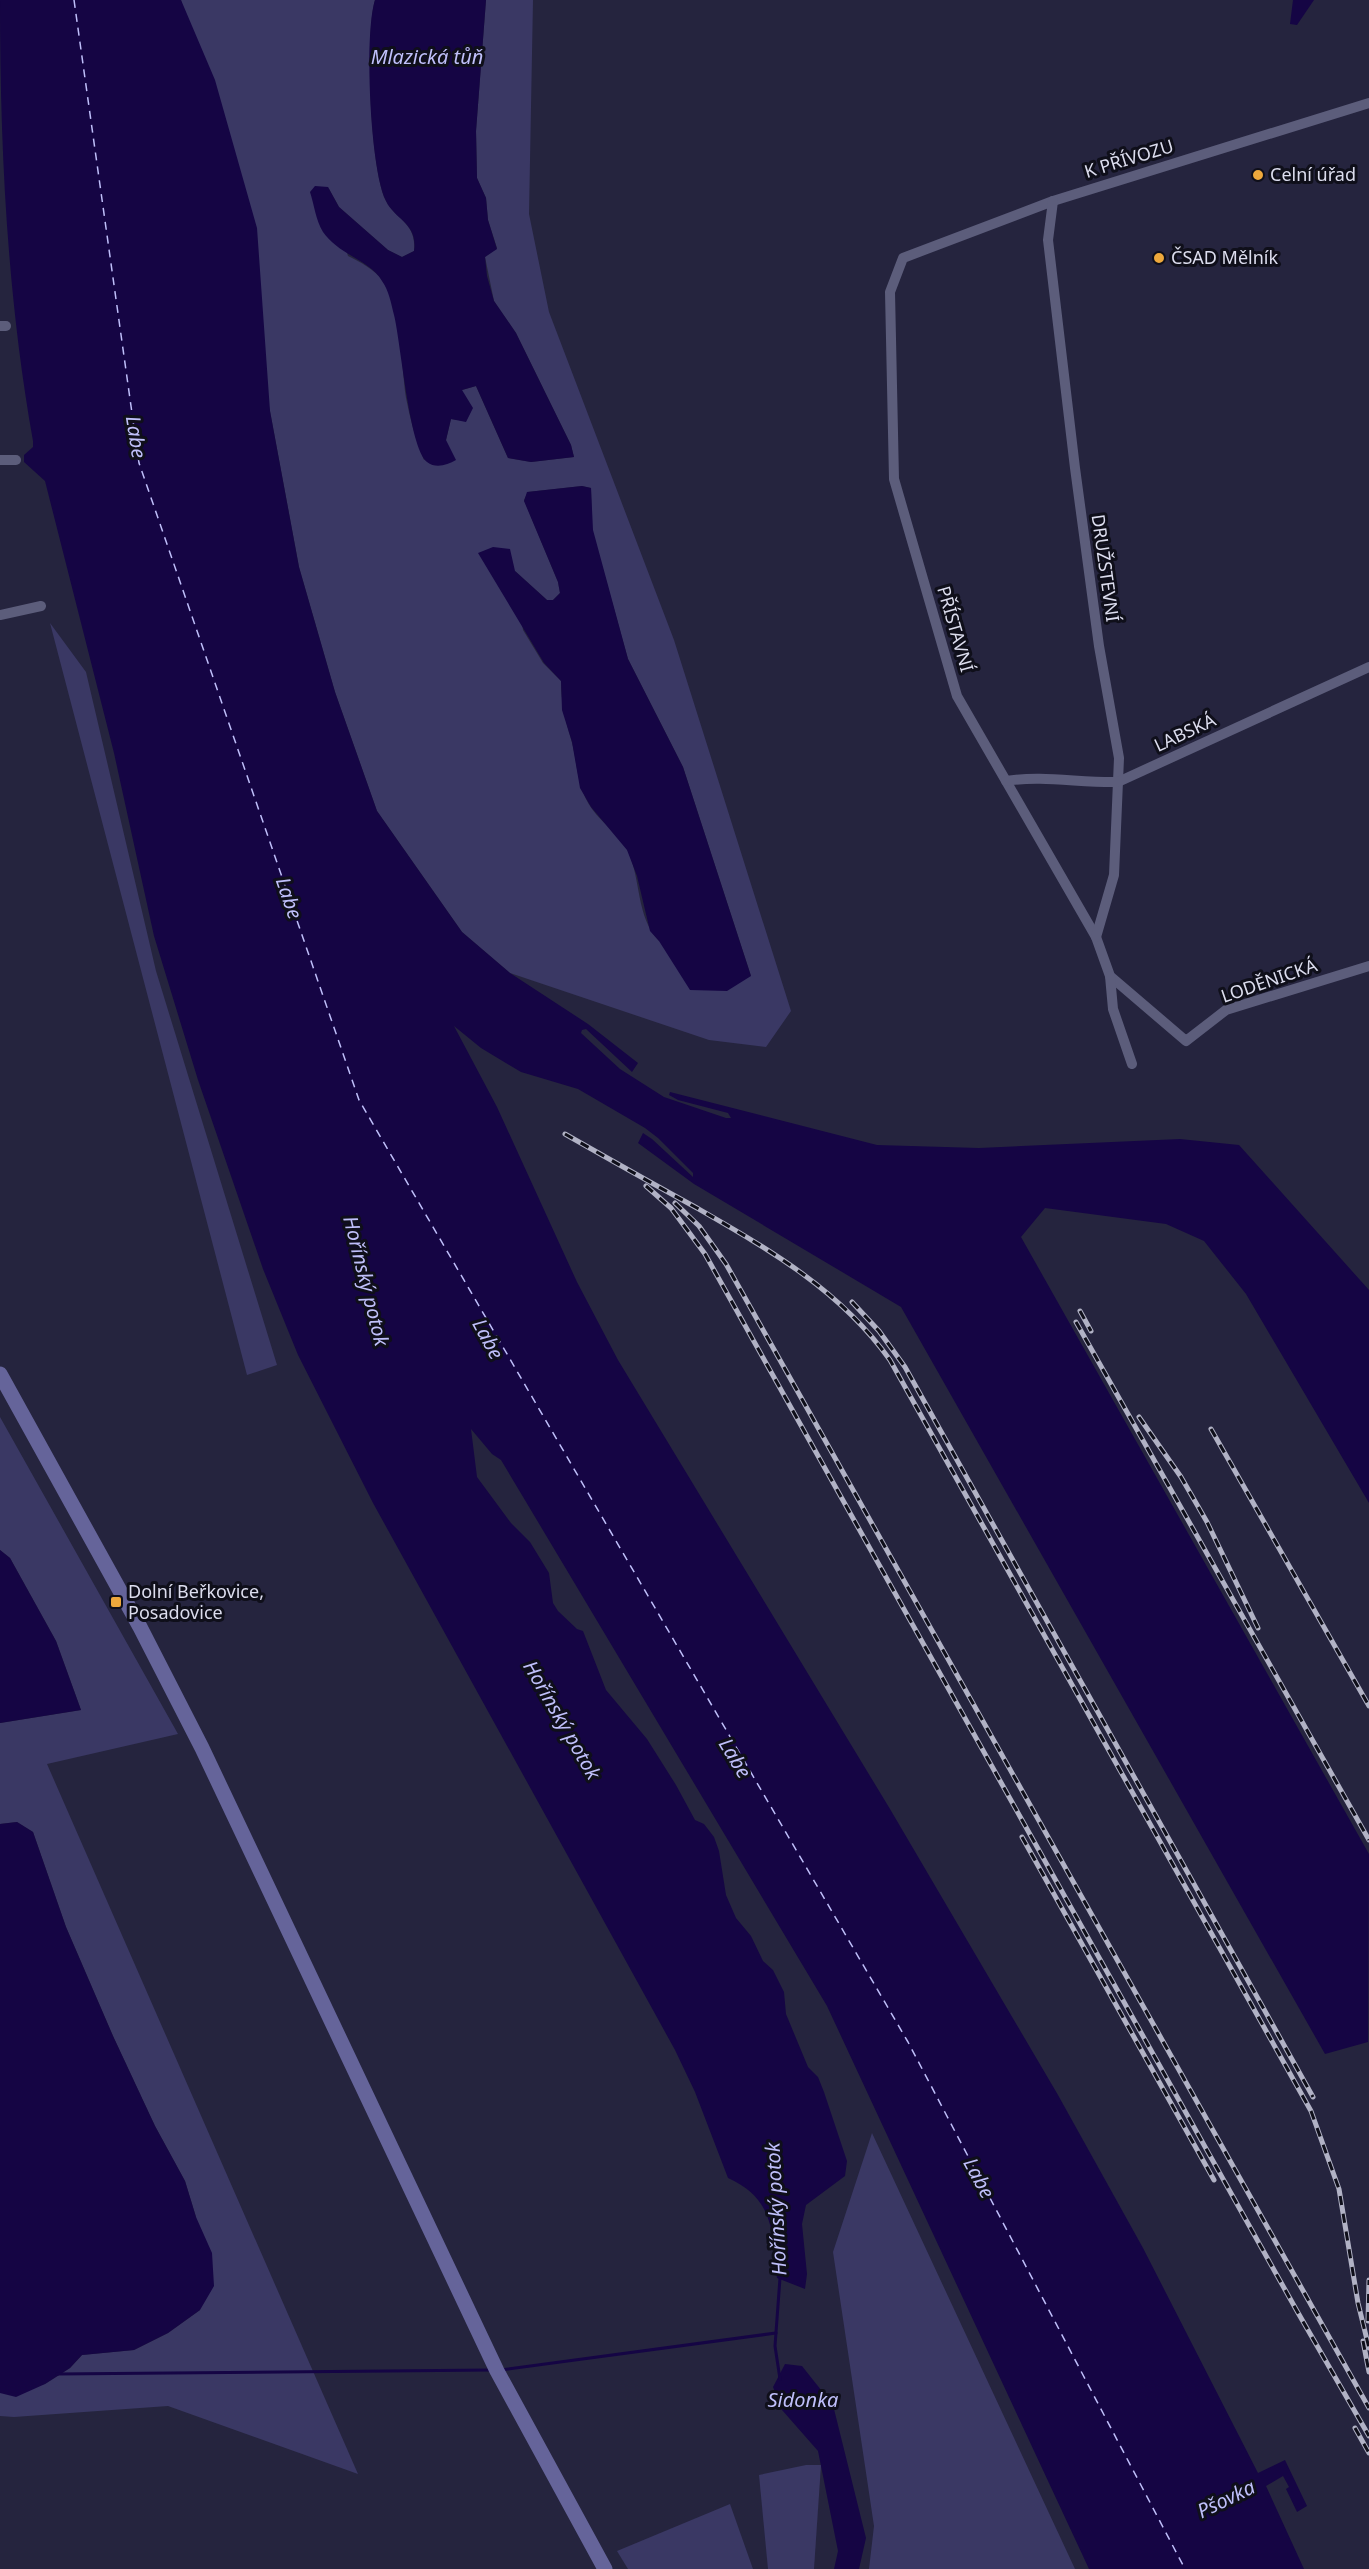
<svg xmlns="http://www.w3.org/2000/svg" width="1369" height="2569" font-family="'Noto Sans',sans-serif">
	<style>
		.green { fill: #3a3864; fill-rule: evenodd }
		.water { fill: #150544 }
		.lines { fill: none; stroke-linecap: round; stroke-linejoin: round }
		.stream { stroke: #150544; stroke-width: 3 }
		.ferry { stroke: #bfbffa; stroke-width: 1.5; stroke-dasharray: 8 6; stroke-linecap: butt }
		.street { stroke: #5c5d7b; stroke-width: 10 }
		.secondary { stroke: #65649a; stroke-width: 15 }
		.rail-casing { stroke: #b1b2c5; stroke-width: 5 }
		.rail { stroke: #0f0f1a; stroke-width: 3; stroke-dasharray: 9; stroke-linecap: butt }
		.poi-dot { fill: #eea83c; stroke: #0f0f1a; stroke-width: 2 }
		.labels { text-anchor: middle; stroke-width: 6; stroke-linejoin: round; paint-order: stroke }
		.street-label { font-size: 18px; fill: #dcddee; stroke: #0f0f1a }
		.poi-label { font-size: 18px; fill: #dcddee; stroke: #0f0f1a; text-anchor: start }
		.water-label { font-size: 20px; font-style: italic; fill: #bfbffa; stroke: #0f0f1a }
	</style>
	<rect width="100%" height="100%" fill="#25243e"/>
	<g class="green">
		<path d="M 181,0 L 375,0 C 365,33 370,171 386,201 C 396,220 417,223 414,251 L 402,257 L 388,250 L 339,207 L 328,187 L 348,256 C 360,262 374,269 382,280 C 402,308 401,364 406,398 C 410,419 416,440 424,460 L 446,440 L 451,419 L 466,421 L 462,390 L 476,386 L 508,458 L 531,462 L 574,457 L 571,445 L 516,333 L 494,301 L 485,257 L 497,248 L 488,220 L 486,198 L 477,178 L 476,131 L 486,0 L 533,0 L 529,214 L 549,312 L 674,640 L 791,1011 L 766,1047 L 709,1040 L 510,973 L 462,932 L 377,811 L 335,692 L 299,567 L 270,411 ZM 582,486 L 591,488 L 592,530 L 628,659 L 683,767 L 751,976 L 659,941 C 636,917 641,879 628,851 C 620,835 602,823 592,809 C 576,787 578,763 571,739 C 565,719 561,702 561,681 L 543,663 L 523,630 L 515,571 L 547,600 L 553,600 L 560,593 L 558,582 L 524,500 L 528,492 Z"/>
		<path d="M 50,623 L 86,672 L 156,971 L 277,1365 L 247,1375 Z"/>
		<path d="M 0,1417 L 178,1734 L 47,1764 L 358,2474 L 168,2406 L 14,2417 L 0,2416 L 0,2393 L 45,2384 L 70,2368 L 82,2355 L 134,2350 L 168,2333 L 200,2310 L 196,2217 L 185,2181 L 155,2126 L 113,2036 L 66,1927 L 33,1832 L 17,1822 L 0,1824 L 0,1723 L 81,1710 L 56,1641 L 10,1558 L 0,1550 Z"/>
		<path d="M 872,2133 L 1075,2569 L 869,2569 L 874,2526 L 833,2252 Z"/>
		<path d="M 806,2465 L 821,2465 L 814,2569 L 768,2569 L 759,2475 Z"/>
		<path d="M 730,2504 L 753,2569 L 628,2569 L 617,2551 Z"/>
	</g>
	<g class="water">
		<path d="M 0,0 L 181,0 L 215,80 L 257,228 L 270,411 L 299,567 L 335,692 L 377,811 L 462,932 L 510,973 L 588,1024 L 638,1063 L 632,1072 L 586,1029 L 582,1030 L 581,1033 L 620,1069 L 664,1097 L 726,1118 L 731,1118 L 728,1113 L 678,1100 L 669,1095 L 670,1092 L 877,1145 L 979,1148 L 1180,1139 L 1239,1145 L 1369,1290 L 1369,1503 L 1246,1294 L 1204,1241 L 1166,1224 L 1045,1208 L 1021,1237 L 1369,1854 L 1368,2042 L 1325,2054 L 901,1307 L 694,1184 L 638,1143 L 643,1133 L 652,1139 L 693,1177 L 693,1173 L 658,1138 L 645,1128 L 578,1089 L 521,1072 L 481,1048 L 454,1026 L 497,1107 L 577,1282 L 618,1360 L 890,1809 L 1058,2095 L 1143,2248 L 1258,2473 L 1285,2460 L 1307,2506 L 1297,2512 L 1286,2489 L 1289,2487 L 1283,2476 L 1266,2486 L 1304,2569 L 1089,2569 L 827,2006 L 501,1460 L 492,1454 L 471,1429 L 477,1477 L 511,1523 L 530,1542 L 549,1573 L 553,1603 L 558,1611 L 577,1629 L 583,1631 L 606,1690 L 647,1739 L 676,1785 L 695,1820 L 704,1824 L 714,1837 L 719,1851 L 726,1895 L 736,1918 L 751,1936 L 763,1961 L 773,1970 L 784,1992 L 786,2014 L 808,2067 L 818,2077 L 824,2092 L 847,2161 L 845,2176 L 806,2205 L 802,2224 L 807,2274 L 805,2289 L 777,2278 C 772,2233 775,2199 728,2178 L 695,2092 L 675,2050 L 373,1503 L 298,1355 L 263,1269 L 198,1080 L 154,936 L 114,753 L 45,481 L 24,462 L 24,455 L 33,447 L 33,441 C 7,295 0,148 0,0 Z"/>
		<path d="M 375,0 L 486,0 L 476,131 L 477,178 L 486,198 L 488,220 L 497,249 L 485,257 L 487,276 L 494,301 L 516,333 L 571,445 L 574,457 L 531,462 L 508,458 L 476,386 L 462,390 L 473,408 L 466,422 L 451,419 L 446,440 L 456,460 C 447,465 436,469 427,462 C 409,447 401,343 394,315 C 391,303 389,291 382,281 C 371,261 339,255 323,232 C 316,221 314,204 310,192 L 315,186 L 328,187 L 339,207 L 388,250 L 402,257 L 414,251 C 418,223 395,220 386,201 C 370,170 364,34 375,0 Z"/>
		<path d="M 1293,0 L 1314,0 L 1297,25 L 1290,24 Z"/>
		<path d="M 582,486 L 591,488 L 593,530 L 628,659 L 683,767 L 751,976 L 727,991 L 690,990 L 659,941 L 650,931 L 637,876 L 627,850 L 591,807 L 580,788 L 572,742 L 562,710 L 561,681 L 544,663 L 478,553 L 493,547 L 510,549 L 515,571 L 547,600 L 553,600 L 560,593 L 558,582 L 524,501 L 527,492 Z"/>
		<path d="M 0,1550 L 10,1558 L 56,1641 L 81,1710 L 0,1723 Z"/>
		<path d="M 17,1822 L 33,1832 L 66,1927 L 113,2036 L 155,2126 L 185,2181 L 196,2217 L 212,2253 L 214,2286 L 200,2310 L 168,2333 L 134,2350 L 82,2355 L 70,2368 L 45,2384 L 16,2397 L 0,2393 L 0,1824 Z"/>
		<path d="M 785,2364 L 802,2366 L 833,2405 L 866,2538 L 859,2569 L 834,2569 L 838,2551 L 818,2451 L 782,2410 L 773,2387 Z"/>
	</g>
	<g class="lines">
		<g class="stream">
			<path d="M 501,2370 L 776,2333"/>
			<path d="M 57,2374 L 491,2370"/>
			<path d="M 780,2379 L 775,2346 L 780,2278"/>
		</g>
		<path class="ferry" d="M 74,0 L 139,463 L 359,1100 L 908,2042 L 1185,2569"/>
		<g class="street">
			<path d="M 1369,103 L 1053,201 L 903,258 L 890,292 L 894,479 L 957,696 L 1096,937 L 1110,976 L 1186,1041 L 1226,1010 L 1369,966"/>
			<path d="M 1053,201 L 1048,240 L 1075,468 L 1099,646 L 1119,758 L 1114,875 L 1096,937"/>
			<path d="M 0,326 L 6,326"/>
			<path d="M 0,460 L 16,460"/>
			<path d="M 0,615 L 41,606"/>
			<path d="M 1006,781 C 1043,775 1080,783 1118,782 L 1369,667"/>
			<path d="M 1110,976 L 1113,1009 L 1132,1064"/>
		</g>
		<path class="secondary" d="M 0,1374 L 140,1627 L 202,1748 L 497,2371 L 605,2569"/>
		<defs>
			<g id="rail">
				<path d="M 565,1134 C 609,1159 653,1184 697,1208 C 770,1250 840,1290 890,1360 L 1311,2111 L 1339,2189 L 1358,2303 L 1369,2348"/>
				<path d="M 646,1186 L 671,1208 L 705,1254 L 1297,2311 L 1369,2436"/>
				<path d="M 675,1203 L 699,1226 L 726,1264 L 1369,2408"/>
				<path d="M 852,1302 L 879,1331 L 905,1367 L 1313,2097"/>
				<path d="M 1080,1311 L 1091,1331"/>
				<path d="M 1076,1322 L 1369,1840"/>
				<path d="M 1139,1417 L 1181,1477 L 1207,1522 L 1258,1628"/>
				<path d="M 1211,1429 L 1369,1706"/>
				<path d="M 1022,1837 L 1214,2180"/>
				<path d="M 1368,2321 L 1369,2280"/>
				<path d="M 1363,2341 L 1369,2372"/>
				<path d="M 1355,2428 L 1369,2453"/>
			</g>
		</defs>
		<use href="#rail" class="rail-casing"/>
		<use href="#rail" class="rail"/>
	</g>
	<g class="poi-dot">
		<circle cx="1258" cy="175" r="6"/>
		<circle cx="1159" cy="258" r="6"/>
		<rect x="110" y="1596" width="12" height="12" rx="3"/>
	</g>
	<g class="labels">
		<g class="street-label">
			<text transform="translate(1129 159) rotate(-17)" y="6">K PŘÍVOZU</text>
			<text transform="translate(1105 568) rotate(82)" y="6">DRUŽSTEVNÍ</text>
			<text transform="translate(955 629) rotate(74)" y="6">PŘÍSTAVNÍ</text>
			<text transform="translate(1185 733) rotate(-25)" y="6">LABSKÁ</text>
			<text transform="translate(1269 981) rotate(-19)" y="6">LODĚNICKÁ</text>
		</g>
		<g class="poi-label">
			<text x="1270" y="181">Celní úřad</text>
			<text x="1171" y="264">ČSAD Mělník</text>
			<text x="128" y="1598">Dolní Beřkovice,<tspan x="128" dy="21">Posadovice</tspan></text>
		</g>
		<g class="water-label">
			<text x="427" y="64">Mlazická tůň</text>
			<text transform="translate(136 437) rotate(81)" y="7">Labe</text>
			<text transform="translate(289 898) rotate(71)" y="7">Labe</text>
			<text transform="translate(366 1281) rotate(76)" y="7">Hořínský potok</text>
			<text transform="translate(488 1339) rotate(62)" y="7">Labe</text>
			<text transform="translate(562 1720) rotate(60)" y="7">Hořínský potok</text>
			<text transform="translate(735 1758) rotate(59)" y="7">Labe</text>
			<text transform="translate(979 2178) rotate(62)" y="7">Labe</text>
			<text transform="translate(776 2209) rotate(-93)" y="7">Hořínský potok</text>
			<text x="803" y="2407">Sidonka</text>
			<text transform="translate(1226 2499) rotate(-26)" y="7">Pšovka</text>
		</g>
	</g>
</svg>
